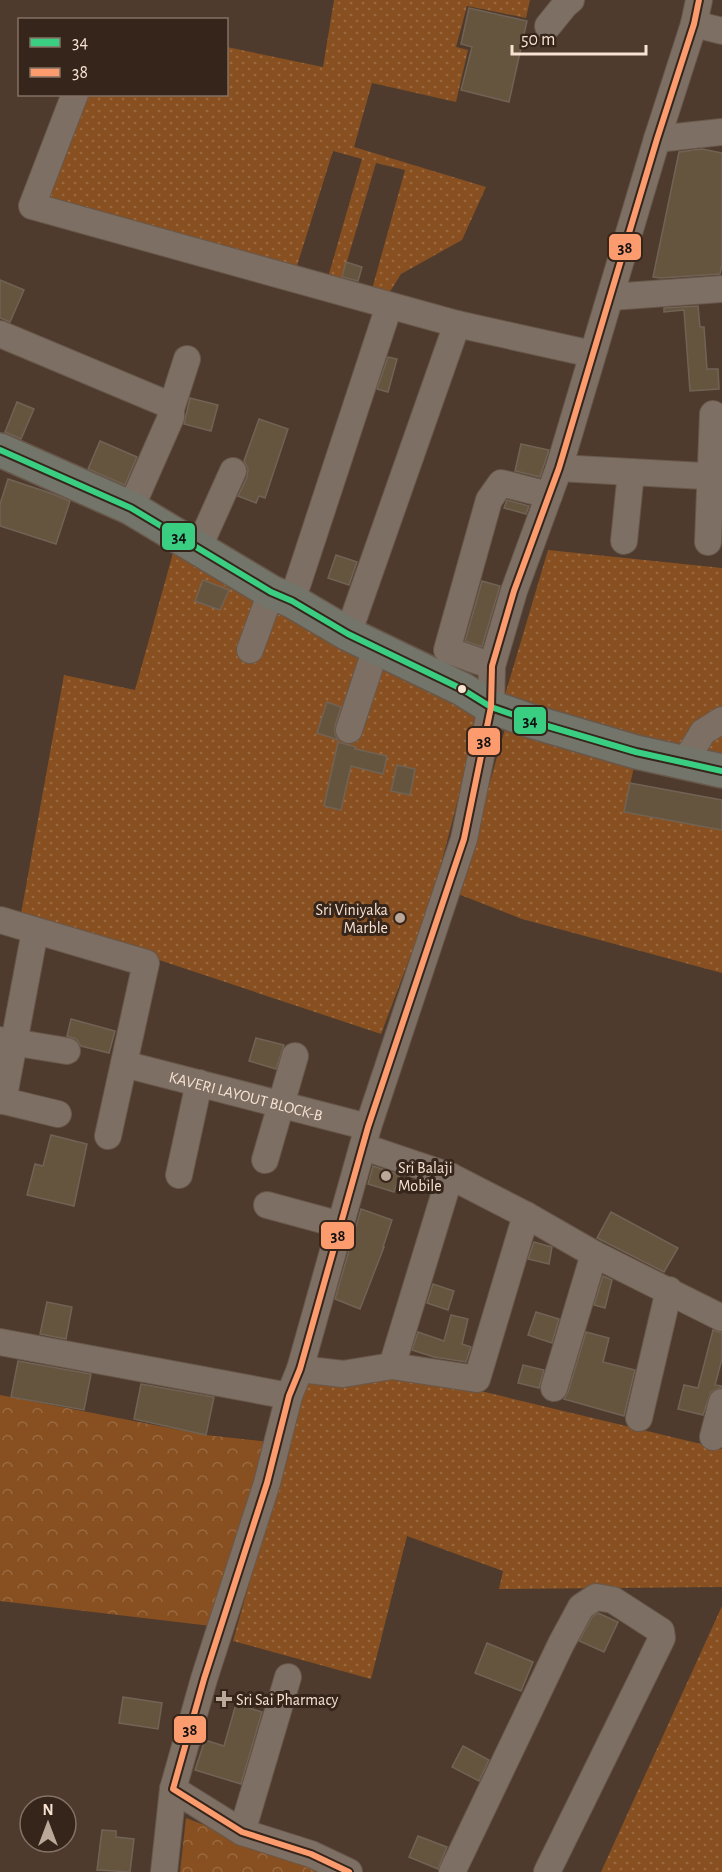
<svg xmlns="http://www.w3.org/2000/svg" width="722" height="1872" font-family="'Alegreya Sans',sans-serif">
	<style>
		.grass { fill: url(#grass-dots) }
		.forest { fill: url(#forest-crowns) }
		.building { fill: #66553e; stroke: #706355; stroke-width: 1.5 }
		.lines { fill: none; stroke-linecap: round; stroke-linejoin: round }
		.minor-casing { stroke: #68584b; stroke-width: 28 }
		.major-casing { stroke: #68584b; stroke-width: 36 }
		.minor { stroke: #7d6f64; stroke-width: 26 }
		.major { stroke: #73756a; stroke-width: 33 }
		.bus-1-casing { stroke: #36251a; stroke-width: 10 }
		.bus-2-casing { stroke: #36251a; stroke-width: 10 }
		.bus-1 { stroke: #3ace82; stroke-width: 6 }
		.bus-2 { stroke: #fc9b6d; stroke-width: 6 }
		.bus-dot { fill: #f8e2d2; stroke: #36251a; stroke-width: 2 }
		.poi-dot { fill: #bca898; stroke: #36251a; stroke-width: 2 }
		.labels { text-anchor: middle; stroke-width: 6; stroke-linejoin: round; paint-order: stroke }
		.poi-label { font-size: 16px; fill: #f8e2d2; stroke: #36251a; text-anchor: start }
		.street-label { font-size: 16px; fill: #f8e2d2; stroke: #36251a }
		.line-badge { stroke: #36251a; stroke-width: 2 }
		.pale-badge-label { font-size: 16px; text-anchor: middle; font-weight: bold; fill: #111 }
	</style>
	<defs>
		<pattern id="grass-dots" width="8" height="8" patternUnits="userSpaceOnUse" patternTransform="scale(1.5)"><rect width="8" height="8" fill="#885021"/><path d="M2 2h.1M6 6h.1" fill="none" stroke="#9a6940" stroke-width="1.8" stroke-linecap="round"/></pattern>
		<pattern id="forest-crowns" width="20" height="18" patternUnits="userSpaceOnUse" patternTransform="scale(1.5)"><rect width="20" height="18" fill="#885021"/><path d="M2 6a3 3 0 1 1 6 0M12 15a3 3 0 1 1 6 0" fill="none" stroke="#9a6940"/></pattern>
	</defs>
	<rect width="100%" height="100%" fill="#4e3b2d"/>
	<g class="grass">
		<path d="M 334,0 L 530,0 L 526,18 L 467,6 L 456,47 L 468,50 L 456,102 L 372,83 L 354,147 L 486,187 L 462,240 L 401,274 L 386,298 L 371,293 L 405,170 L 376,163 L 340,285 L 327,281 L 362,159 L 333,151 L 295,272 L 44,198 L 86,95 L 226,94 L 227,47 L 323,67 Z"/>
		<path d="M 548,550 L 722,568 L 722,758 L 607,735 L 505,695 Z"/>
		<path d="M 173,553 L 480,715 L 432,899 L 381,1034 L 21,914 L 64,675 L 135,690 Z"/>
		<path d="M 507,722 L 634,767 L 624,811 L 722,830 L 722,973 L 522,919 L 458,894 Z"/>
		<path d="M 397,1371 L 722,1449 L 722,1587 L 499,1589 L 503,1571 L 407,1536 L 371,1679 L 233,1641 L 305,1383 Z"/>
		<path d="M 722,1606 L 722,1872 L 601,1872 Z"/>
	</g>
	<g class="forest">
		<path d="M 0,1395 L 206,1435 L 269,1442 L 211,1626 L 0,1601 Z"/>
		<path d="M 186,1818 L 327,1872 L 180,1872 Z"/>
	</g>
	<g class="building">
		<path d="M 469,8 L 527,21 L 509,102 L 461,90 L 472,47 L 461,44 Z"/>
		<path d="M 702,149 L 722,153 L 722,265 L 720,274 L 661,278 L 653,277 L 679,152 Z"/>
		<path d="M 346,262 L 362,267 L 358,281 L 342,277 Z"/>
		<path d="M 0,280 L 24,290 L 10,322 L 0,318 Z"/>
		<path d="M 698,306 L 700,327 L 704,327 L 707,369 L 718,369 L 719,389 L 690,391 L 684,310 L 664,312 L 664,308 Z"/>
		<path d="M 388,357 L 397,359 L 388,392 L 377,389 Z"/>
		<path d="M 190,398 L 218,405 L 211,431 L 184,424 Z"/>
		<path d="M 17,402 L 34,409 L 21,439 L 5,432 Z"/>
		<path d="M 259,419 L 288,429 L 265,498 L 259,496 L 256,503 L 238,496 L 247,477 L 248,469 L 244,461 Z"/>
		<path d="M 100,441 L 137,457 L 125,485 L 88,469 Z"/>
		<path d="M 521,444 L 549,450 L 540,477 L 515,471 Z"/>
		<path d="M 8,479 L 50,493 L 70,501 L 56,544 L 0,526 L 0,504 Z"/>
		<path d="M 507,500 L 529,506 L 526,514 L 504,508 Z"/>
		<path d="M 336,555 L 357,562 L 349,585 L 328,578 Z"/>
		<path d="M 203,580 L 229,590 L 220,610 L 195,601 Z"/>
		<path d="M 482,581 L 500,586 L 482,647 L 465,641 Z"/>
		<path d="M 327,702 L 341,707 L 335,726 L 335,734 L 338,740 L 317,733 Z"/>
		<path d="M 338,742 L 356,747 L 355,749 L 387,756 L 383,774 L 351,766 L 341,810 L 324,806 Z"/>
		<path d="M 397,765 L 415,769 L 410,795 L 391,791 Z"/>
		<path d="M 630,783 L 722,800 L 722,830 L 624,812 Z"/>
		<path d="M 71,1019 L 115,1031 L 109,1053 L 81,1046 L 76,1039 L 67,1036 Z"/>
		<path d="M 256,1038 L 284,1045 L 276,1069 L 249,1061 Z"/>
		<path d="M 51,1135 L 87,1144 L 74,1206 L 27,1195 L 35,1164 L 43,1166 Z"/>
		<path d="M 373,1166 L 400,1175 L 394,1192 L 368,1184 Z"/>
		<path d="M 361,1209 L 392,1220 L 383,1247 L 384,1247 L 360,1309 L 335,1299 Z"/>
		<path d="M 611,1212 L 678,1248 L 664,1272 L 597,1238 Z"/>
		<path d="M 534,1242 L 552,1247 L 549,1264 L 528,1259 Z"/>
		<path d="M 603,1276 L 612,1280 L 605,1308 L 594,1305 Z"/>
		<path d="M 433,1284 L 454,1291 L 448,1310 L 427,1303 Z"/>
		<path d="M 47,1302 L 72,1307 L 66,1339 L 40,1334 Z"/>
		<path d="M 536,1312 L 559,1319 L 552,1343 L 528,1335 Z"/>
		<path d="M 451,1315 L 468,1319 L 462,1344 L 471,1347 L 466,1362 L 434,1357 L 412,1350 L 418,1332 L 444,1341 Z"/>
		<path d="M 713,1330 L 722,1333 L 722,1359 L 715,1385 L 722,1386 L 722,1387 L 711,1392 L 703,1415 L 678,1409 L 684,1385 L 698,1388 Z"/>
		<path d="M 586,1332 L 609,1338 L 603,1362 L 635,1370 L 624,1416 L 564,1399 L 568,1392 Z"/>
		<path d="M 18,1361 L 91,1374 L 84,1410 L 11,1397 Z"/>
		<path d="M 523,1365 L 544,1370 L 539,1388 L 518,1383 Z"/>
		<path d="M 141,1384 L 214,1397 L 206,1435 L 134,1419 Z"/>
		<path d="M 598,1613 L 618,1622 L 604,1652 L 579,1641 L 592,1617 Z"/>
		<path d="M 487,1643 L 533,1662 L 521,1691 L 475,1673 Z"/>
		<path d="M 123,1697 L 162,1703 L 158,1729 L 119,1723 Z"/>
		<path d="M 236,1704 L 262,1712 L 241,1784 L 195,1770 L 205,1740 L 224,1746 Z"/>
		<path d="M 463,1746 L 489,1760 L 479,1781 L 452,1767 Z"/>
		<path d="M 102,1830 L 116,1831 L 116,1837 L 134,1839 L 130,1872 L 97,1870 Z"/>
		<path d="M 418,1836 L 447,1847 L 438,1869 L 409,1857 Z"/>
	</g>
	<g class="lines">
		<defs>
			<g id="minor">
				<path d="M 694,24 L 722,31"/>
				<path d="M 548,26 L 565,5 L 571,0"/>
				<path d="M 75,94 L 32,206 L 457,324 L 592,354"/>
				<path d="M 657,139 L 722,132"/>
				<path d="M 611,297 L 722,289"/>
				<path d="M 0,334 L 167,404 L 171,409"/>
				<path d="M 559,468 L 722,477"/>
				<path d="M 131,508 L 171,417 L 171,409 L 187,359"/>
				<path d="M 624,541 L 631,472"/>
				<path d="M 708,542 L 713,414"/>
				<path d="M 198,549 L 233,471"/>
				<path d="M 292,601 L 389,306"/>
				<path d="M 348,634 L 457,324"/>
				<path d="M 250,650 L 271,592"/>
				<path d="M 492,666 L 447,650 L 489,500 L 501,483 L 549,495"/>
				<path d="M 349,730 L 376,648"/>
				<path d="M 684,763 L 703,732 L 722,720"/>
				<path d="M 0,920 L 146,963 L 108,1136"/>
				<path d="M 0,1040 L 67,1051"/>
				<path id="s1" d="M 124,1064 L 368,1127"/>
				<path d="M 0,1100 L 58,1114"/>
				<path d="M 3,1101 L 35,931"/>
				<path d="M 364,1147 L 450,1176 L 526,1215 L 594,1254 L 722,1318"/>
				<path d="M 265,1160 L 295,1056"/>
				<path d="M 179,1175 L 199,1083"/>
				<path d="M 267,1205 L 341,1225"/>
				<path d="M 0,1342 L 289,1396"/>
				<path d="M 392,1366 L 450,1176"/>
				<path d="M 300,1369 L 343,1374 L 392,1366 L 477,1379 L 526,1215"/>
				<path d="M 554,1388 L 594,1254"/>
				<path d="M 639,1418 L 669,1290"/>
				<path d="M 713,1437 L 722,1402"/>
				<path d="M 242,1832 L 288,1677"/>
				<path d="M 164,1872 L 173,1789"/>
				<path d="M 349,1872 L 311,1854 L 242,1832 L 173,1789 L 204,1679 L 267,1483 L 289,1396 L 300,1369 L 368,1127 L 464,839 L 491,707 L 492,666 L 514,591 L 559,468 L 657,139 L 694,24 L 699,0"/>
				<path d="M 452,1872 L 561,1644 L 581,1607 L 596,1597 L 613,1600 L 661,1631 L 662,1638 L 547,1872"/>
			</g>
			<path id="major" d="M 0,450 L 131,508 L 271,592 L 292,601 L 348,634 L 462,689 L 491,707 L 534,722 L 636,752 L 722,771"/>
		</defs>
		<use href="#minor" class="minor-casing"/>
		<use href="#major" class="major-casing"/>
		<use href="#minor" class="minor"/>
		<use href="#major" class="major"/>
		<defs>
			<path id="bus-1" d="M 0,450 L 131,508 L 271,592 L 292,601 L 348,634 L 462,689 L 491,707 L 534,722 L 636,752 L 722,771"/>
			<path id="bus-2" d="M 349,1872 L 311,1854 L 242,1832 L 173,1789 L 204,1679 L 267,1483 L 289,1396 L 300,1369 L 368,1127 L 464,839 L 491,707 L 492,666 L 514,591 L 559,468 L 657,139 L 694,24 L 699,0"/>
		</defs>
		<use href="#bus-1" class="bus-1-casing"/>
		<use href="#bus-2" class="bus-2-casing"/>
		<use href="#bus-1" class="bus-1"/>
		<use href="#bus-2" class="bus-2"/>
	</g>
	<circle class="bus-dot" cx="462" cy="689" r="5"/>
	<g class="poi-dot">
		<circle cx="400" cy="918" r="6"/>
		<circle cx="386" cy="1176" r="6"/>
		<path d="M221 1690h6v6h6v6h-6v6h-6v-6h-6v-6h6z"/>
	</g>
	<g class="labels">
		<g class="poi-label">
			<text x="388" y="915" text-anchor="end">Sri Viniyaka<tspan x="388" dy="18">Marble</tspan></text>
			<text x="398" y="1173">Sri Balaji<tspan x="398" dy="18">Mobile</tspan></text>
			<text x="236" y="1705">Sri Sai Pharmacy</text>
		</g>
		<g class="street-label">
			<text dy="6" stroke="none"><textPath href="#s1" startOffset="126">KAVERI LAYOUT BLOCK-B</textPath></text>
		</g>
	</g>
	<g class="line-badge">
		<rect x="608" y="233" width="34" height="28" rx="6" fill="#fc9b6d"/>
		<rect x="161" y="522" width="35" height="29" rx="6" fill="#3ace82"/>
		<rect x="513" y="706" width="34" height="29" rx="6" fill="#3ace82"/>
		<rect x="467" y="727" width="34" height="29" rx="6" fill="#fc9b6d"/>
		<rect x="320" y="1221" width="35" height="29" rx="6" fill="#fc9b6d"/>
		<rect x="173" y="1715" width="34" height="29" rx="6" fill="#fc9b6d"/>
	</g>
	<g class="pale-badge-label">
		<text x="625" y="253">38</text>
		<text x="179" y="542">34</text>
		<text x="530" y="726">34</text>
		<text x="484" y="747">38</text>
		<text x="338" y="1241">38</text>
		<text x="190" y="1735">38</text>
	</g>
	<rect x="18" y="18" width="210" height="78" fill="#36251a" stroke="#847164" stroke-width="1.5"/>
	<rect x="30" y="38" width="30" height="9" fill="#3ace82" stroke="#847164" stroke-width="1.5"/>
	<text x="72" y="48" font-size="18" fill="#f8e2d2">34</text>
	<rect x="30" y="68" width="30" height="9" fill="#fc9b6d" stroke="#847164" stroke-width="1.5"/>
	<text x="72" y="78" font-size="18" fill="#f8e2d2">38</text>
	<g transform="translate(48 1824)"><circle r="28" fill="#36251a" stroke="#847164" stroke-width="1.5"/>
	<path d="M0-4.5L10 22L0 15L-10 22Z" fill="#bca898"/>
	<text y="-9" font-size="16" font-weight="bold" text-anchor="middle" fill="#f8e2d2">N</text>
	</g>
	<path d="M512 45v9h134v-9" fill="none" stroke="#f8e2d2" stroke-width="3"/>
	<text x="521" y="45" font-size="18" fill="#f8e2d2" stroke="#36251a" stroke-width="4.5" paint-order="stroke">50 m</text>
</svg>
